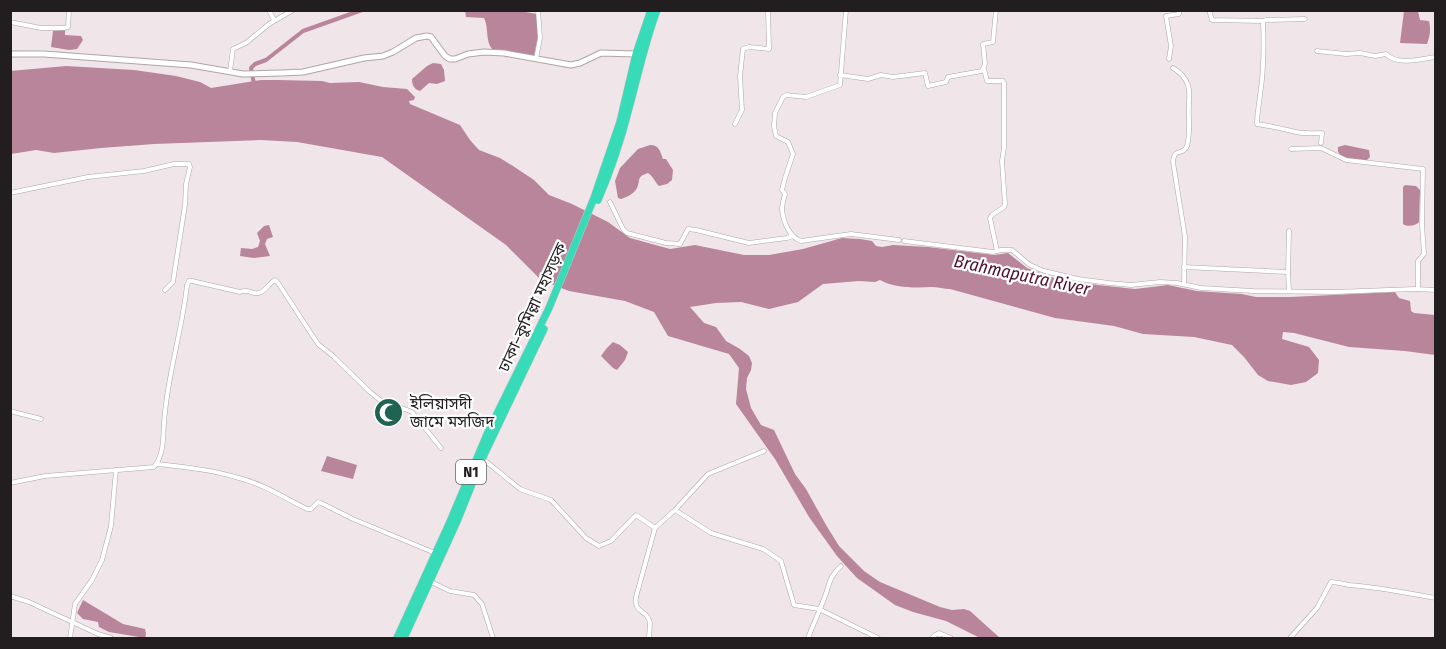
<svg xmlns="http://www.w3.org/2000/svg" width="1446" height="649" font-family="'Fira Sans Condensed','Noto Sans Bengali',sans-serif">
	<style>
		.water { fill: #b9859b }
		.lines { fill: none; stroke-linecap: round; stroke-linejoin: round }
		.canal { stroke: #b9859b; stroke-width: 4 }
		.street-casing { stroke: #afa5a9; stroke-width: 5 }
		.secondary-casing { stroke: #afa5a9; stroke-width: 7 }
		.highway-casing { stroke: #c6c4c5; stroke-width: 8 }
		.street { stroke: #fff; stroke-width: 4 }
		.secondary { stroke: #fff; stroke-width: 5 }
		.highway { stroke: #38dbb8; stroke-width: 7 }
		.labels { text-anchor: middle; stroke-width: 4.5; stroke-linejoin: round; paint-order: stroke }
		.shield { fill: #fff; stroke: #646263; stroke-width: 1.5 }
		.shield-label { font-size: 15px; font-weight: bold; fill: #221e20 }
		.street-label { font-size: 16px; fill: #221e20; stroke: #fff }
		.poi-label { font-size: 16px; fill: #221e20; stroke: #fff; text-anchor: start }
		.water-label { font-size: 18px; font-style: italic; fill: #511133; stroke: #fff }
	</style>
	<rect width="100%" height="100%" fill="#f0e5e9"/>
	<g class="water">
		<path d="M 502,10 L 503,12 L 520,11 L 537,14 L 538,36 L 534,56 L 492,49 C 485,40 489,28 484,18 L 466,17 L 465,11 Z"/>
		<path d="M 1404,11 L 1418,11 L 1420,20 L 1429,21 C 1431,30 1430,36 1427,44 L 1400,43 Z"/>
		<path d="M 65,30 L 65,35 L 81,36 L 83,40 L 77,49 L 69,50 L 51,47 L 53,31 Z"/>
		<path d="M 433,63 L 441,64 L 444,70 L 445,81 L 437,84 L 429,83 L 420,91 C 414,89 412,85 412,79 L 427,66 Z"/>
		<path d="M 66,66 L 134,70 L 176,76 L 200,82 L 211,88 L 261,80 L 277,80 L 322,81 L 330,83 L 359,82 L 383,87 L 407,89 L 415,97 L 414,100 L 409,101 L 410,104 L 460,125 L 470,140 L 479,150 L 500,158 L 513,166 L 534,180 L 549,195 L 572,204 L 608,222 L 630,238 L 670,249 L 695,245 L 744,255 L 769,255 L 803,249 L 842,238 L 860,239 L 872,241 L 876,246 L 882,247 L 893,245 L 928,247 L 994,255 L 1008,253 L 1027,268 L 1057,279 L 1098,285 L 1135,289 L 1168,285 L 1197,291 L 1242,294 L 1256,297 L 1290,297 L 1395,292 L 1399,298 L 1410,301 L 1411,311 L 1414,313 L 1435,315 L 1435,355 L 1405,351 L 1349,347 L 1294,333 L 1283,332 L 1282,339 L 1309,347 L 1319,360 L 1318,373 L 1306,382 L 1291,385 L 1268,381 L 1258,375 L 1244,357 L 1232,345 L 1194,337 L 1143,334 L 1114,326 L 1055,318 L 950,289 C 944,289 938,287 931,287 C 915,288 894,288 880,280 L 875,282 L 859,281 L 823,284 L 798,302 L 769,309 L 741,302 L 716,303 L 690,307 L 704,323 L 716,327 L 726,341 L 740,349 L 749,356 L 752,363 L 751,370 L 747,378 L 746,389 L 751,408 L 761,425 L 774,430 L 795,474 L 806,489 L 826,525 L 839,546 L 864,571 L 880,582 L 940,607 L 952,610 L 964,609 L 970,611 L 1000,638 L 980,638 L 946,621 L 913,612 L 895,605 L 857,578 L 837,556 L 809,517 L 775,459 L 736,404 L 739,368 L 729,354 L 668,336 L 654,312 L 625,301 L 569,291 L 541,280 L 506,245 L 382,157 L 297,142 L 261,140 L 154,144 L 101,148 L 54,153 L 36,150 L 11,154 L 10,71 Z"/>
		<path d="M 650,145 C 659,145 660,151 663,159 L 666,159 L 673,170 L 672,180 L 667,184 L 659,186 C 655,182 653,176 648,173 C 636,177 641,179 637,188 C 634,194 627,197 621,199 L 618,198 L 615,181 L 620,168 L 638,149 Z"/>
		<path d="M 1345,145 L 1369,150 L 1370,157 L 1366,161 L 1342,157 L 1338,152 L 1338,147 Z"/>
		<path d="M 1405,185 L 1416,186 L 1420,190 L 1419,222 C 1416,226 1406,227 1403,224 L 1403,187 Z"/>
		<path d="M 269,225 L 273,237 L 267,239 L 265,244 L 270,256 L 254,258 L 240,256 L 241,248 L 252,249 L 258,247 L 260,241 L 257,233 L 264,226 Z"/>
		<path d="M 613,342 L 620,345 L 628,352 L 625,360 L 617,370 L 613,368 L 601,356 L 606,349 Z"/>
		<path d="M 327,456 L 357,465 L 353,479 L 321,471 Z"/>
		<path d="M 83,600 L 123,624 L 145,629 L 146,634 L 145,638 L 109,632 L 99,627 L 98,622 L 83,619 L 77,613 Z"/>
	</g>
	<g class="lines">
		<path class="canal" d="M 254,84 L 251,68 L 255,64 L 266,60 L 303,31 L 362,10"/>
		<defs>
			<g id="street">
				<path d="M 269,10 L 274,20"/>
				<path d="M 846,10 L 840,85 L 806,97 L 786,95 L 783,97 L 775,113 L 774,126 L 776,136 L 788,142 L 793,154 L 785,178 L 782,190 L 785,194 C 784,199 782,204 782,209 C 783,221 789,237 801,241 L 851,234 L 899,240"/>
				<path d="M 1209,10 L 1212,20 L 1263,21 L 1266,20 L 1305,19"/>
				<path d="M 1263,21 C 1264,46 1264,71 1260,95 C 1259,105 1257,114 1257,124 C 1271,126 1283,129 1296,132 C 1304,134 1313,133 1322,133 L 1321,143"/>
				<path d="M 10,22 L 41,28 L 64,28 L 68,27 L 69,10"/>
				<path d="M 1317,51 L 1346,54 L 1360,53 L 1375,56 L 1386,54 C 1398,66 1420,59 1436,57"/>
				<path d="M 536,59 L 540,38 L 538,10"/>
				<path d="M 1169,59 L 1171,46 L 1166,16 L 1179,14 L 1179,10"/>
				<path d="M 1173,68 C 1180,72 1185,77 1188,85 C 1190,91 1189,98 1189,104 C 1188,118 1191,132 1187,146 C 1183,156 1174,147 1173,162 L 1185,237 L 1184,283"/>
				<path d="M 984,69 L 987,81 L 1003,81 L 1004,83 L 1004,147 L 1002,161 L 1005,204 L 1004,207 L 992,215 L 990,218 L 997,251"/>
				<path d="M 230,71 L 233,49 L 246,43 L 269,24 L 293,10"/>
				<path d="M 840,75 L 868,79 L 881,75 L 893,77 L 925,73 L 928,86 L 946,82 L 948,77 L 982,71 L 985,64 L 983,44 L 993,42 L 996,10"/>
				<path d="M 735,124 L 742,110 L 740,76 L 743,49 L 749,47 L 769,49 L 768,10"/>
				<path d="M 1291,149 L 1321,148 L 1346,160 L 1423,169 L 1422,225 L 1424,254 L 1418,261 L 1418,289"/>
				<path d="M 10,193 L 88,177 L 144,171 L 174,164 L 189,164 L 190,167 L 186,184 L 185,205 L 173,282 L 165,290"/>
				<path d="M 610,202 L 623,229 L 627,233 L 666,243 L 680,244 L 688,229 L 696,230 L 749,243 L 787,238 L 793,236"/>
				<path d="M 904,241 L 993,252 L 1001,250 L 1012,250 L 1030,265 L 1044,271 L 1078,279 L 1109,283 L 1131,285 L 1160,282 L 1177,283 L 1201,288 L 1253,291 L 1335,292 L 1415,289 L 1436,290"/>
				<path d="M 1184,267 L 1288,272"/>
				<path d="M 1289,291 L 1288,272 L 1289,231"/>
				<path d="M 10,411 L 41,419"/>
				<path d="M 483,459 L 520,489 L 551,500 L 586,538 L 599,546 L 611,541 L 636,515 L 655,528"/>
				<path d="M 157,464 C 184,467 213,470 239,478 C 263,484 285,498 307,509 L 311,509 L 318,502 L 321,503 L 353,519 L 435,553"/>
				<path d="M 10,483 L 45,476 L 154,467 C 164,455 163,438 164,423 C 167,376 182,332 187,285 L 189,281 L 192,281 L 240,292 C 249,288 252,295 259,293 C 265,292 269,283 275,280 L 278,283 L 318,344 L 333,356 L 370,392 L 390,408 L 402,408 L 412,412 L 441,448"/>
				<path d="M 675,510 L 711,533 L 763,549 L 781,561 L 794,605 L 819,609 L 878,638"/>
				<path d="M 429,581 L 450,591 L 474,595 L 482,604 L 493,638"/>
				<path d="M 10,596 L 29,602 L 98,634 L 111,638"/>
				<path d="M 70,638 L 75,604 L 92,580 L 102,560 L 111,526 L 116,470"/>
				<path d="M 649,638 C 649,634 650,628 650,623 C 647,608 634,615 636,597 L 655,528 L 675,510 L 708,474 L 764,451"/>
				<path d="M 808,638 C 813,625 819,612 824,599 C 830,584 828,578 841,566"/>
				<path d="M 932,638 L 935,635 L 939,633 L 951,638"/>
				<path d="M 1290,638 L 1317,608 L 1331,582 C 1337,582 1343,584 1349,585 C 1378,587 1407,593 1436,598"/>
			</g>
			<path id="secondary" d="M 10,54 L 44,54 L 191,65 L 243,74 L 281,73 L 303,72 L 364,58 L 383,56 L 393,52 L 416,38 L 427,36 L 431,37 L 445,56 L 450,59 L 455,59 L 468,54 L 484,52 L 504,53 L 571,65 L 580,63 L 601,53 L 636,54"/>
			<g id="highway">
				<path d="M 598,200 C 611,170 621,140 629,108 C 638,75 645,42 657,10"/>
				<path d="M 397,638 L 449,524 L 488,432 L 549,308 L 594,198 L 620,122 L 636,54 L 651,10"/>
				<path d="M 404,638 L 458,519 L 482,459 L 544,329"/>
			</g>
		</defs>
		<use href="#street" class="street-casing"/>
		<use href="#secondary" class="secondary-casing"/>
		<use href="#highway" class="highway-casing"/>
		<use href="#street" class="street"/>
		<use href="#secondary" class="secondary"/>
		<use href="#highway" class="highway"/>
	</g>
	<defs>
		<symbol id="mosque-disc" viewBox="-11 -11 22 22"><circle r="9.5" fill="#1f6353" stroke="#fff"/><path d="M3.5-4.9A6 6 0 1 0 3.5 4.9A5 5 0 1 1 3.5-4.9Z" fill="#fff"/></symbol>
	</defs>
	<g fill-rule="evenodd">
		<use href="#mosque-disc" x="372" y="396" width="33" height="33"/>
	</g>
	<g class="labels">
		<rect class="shield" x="456" y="460" width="30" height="24" rx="4.5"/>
		<g class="shield-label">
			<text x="471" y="477">N1</text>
		</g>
		<g class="street-label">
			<text transform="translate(532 307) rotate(-65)" y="6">ঢাকা–কুমিল্লা মহাসড়ক</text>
		</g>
		<g class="poi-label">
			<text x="410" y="409">ইলিয়াসদী<tspan x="410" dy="18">জামে মসজিদ</tspan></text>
		</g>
		<g class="water-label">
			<text transform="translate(1022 275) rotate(12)" y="6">Brahmaputra River</text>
		</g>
	</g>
	<rect width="1446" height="649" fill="none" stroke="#221e20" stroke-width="24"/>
</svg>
